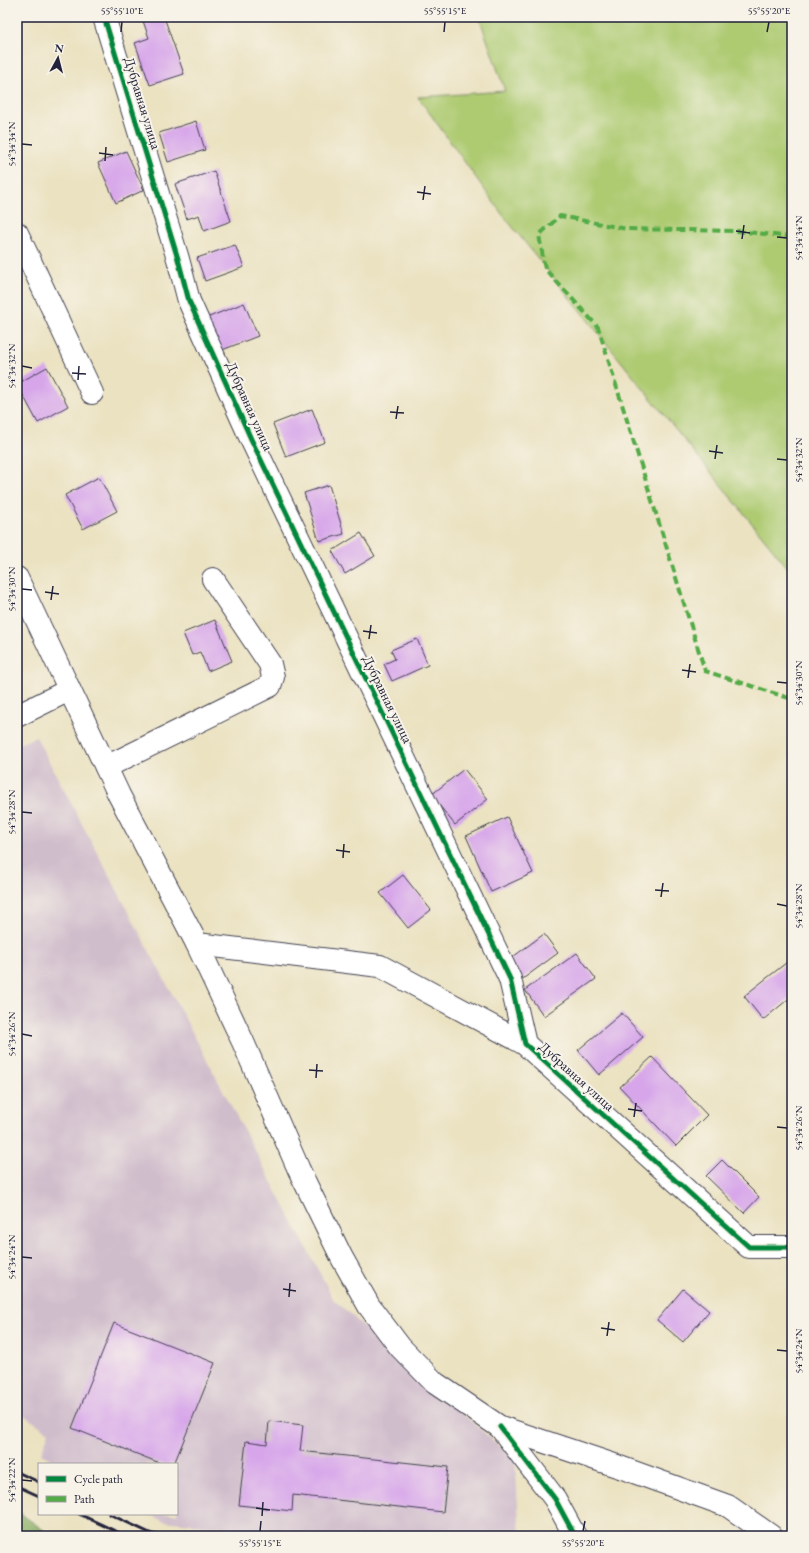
<svg xmlns="http://www.w3.org/2000/svg" width="809" height="1553" font-family="'EB Garamond',serif">
	<style>
		.industrial { fill: #d0bdcc }
		.green { fill: #aecb72; stroke: #687656 }
		.forest { fill: #8aaf64; stroke: #566850 }
		.building { fill: #d7a6ea }
		.lines { fill: none; stroke-linecap: round; stroke-linejoin: round }
		.minor-casing { stroke: #403f4f; stroke-width: 24 }
		.major-casing { stroke: #403f4f; stroke-width: 24 }
		.minor { stroke: #fff; stroke-width: 22 }
		.major { stroke: #fff; stroke-width: 22 }
		.rail { stroke: #22223b; stroke-width: 3 }
		.quiet { stroke: #53aa46; stroke-width: 4; stroke-dasharray: 8 4; stroke-linecap: butt }
		.cycleway-casing { stroke: #f7f3e8; stroke-width: 8 }
		.cycleway { stroke: #00873e; stroke-width: 5 }
		.ticks { fill: none; stroke: #22223b; stroke-width: 1.5 }
		.labels { text-anchor: middle; stroke-width: 4; stroke-linejoin: round; paint-order: stroke }
		.street-label { font-size: 14px; fill: #22223b; stroke: #f7f3e8 }
		.neatline { fill: none; stroke: #22223b; stroke-width: 1.5 }
		.ticks-label { font-size: 10px; text-anchor: middle; fill: #22223b }
	</style>
	<rect width="100%" height="100%" fill="#f7f3e8"/>
	<filter id="ink" filterUnits="userSpaceOnUse"><feTurbulence type="fractalNoise" baseFrequency=".025" numOctaves="2"/><feDisplacementMap in="SourceGraphic" scale="8" xChannelSelector="R" yChannelSelector="G"/><feConvolveMatrix kernelMatrix="1 2 1 2 8 2 1 2 1" color-interpolation-filters="sRGB"/></filter>
	<filter id="wash" filterUnits="userSpaceOnUse"><feTurbulence type="fractalNoise" baseFrequency=".012" numOctaves="4" result="noise"/><feDisplacementMap in="SourceGraphic" scale="16" xChannelSelector="R" yChannelSelector="G"/><feGaussianBlur stdDeviation="0.9" result="paint"/><feColorMatrix in="noise" values="0 0 0 0 0 0 0 0 0 0 0 0 0 0 0 0 0 1.4 0 .05"/><feComposite in="paint" operator="in"/></filter>
	<g filter="url(#wash)">
		<rect width="100%" height="100%" fill="#ebe2c1"/>
		<path class="industrial" d="M 36,737 L 334,1300 L 515,1460 L 520,1536 L 317,1536 L 163,1521 L 150,1514 L 177,1514 L 177,1464 L 59,1464 L 41,1454 L 49,1432 L 17,1411 L 17,745 Z"/>
		<path class="green" d="M 479,17 L 792,17 L 792,573 L 502,214 L 418,97 L 505,91 Z"/>
		<path class="forest" d="M 17,1511 L 52,1536 L 17,1536 Z"/>
		<g id="blocks">
			<g class="building">
				<path d="M 145,17 L 164,17 L 184,74 L 150,85 L 135,43 L 149,38 L 142,18 Z"/>
				<path d="M 196,121 L 205,150 L 168,162 L 159,133 Z"/>
				<path d="M 126,151 L 144,190 L 116,203 L 98,163 Z"/>
				<path d="M 214,171 L 231,221 L 204,231 L 199,215 L 187,219 L 175,184 Z"/>
				<path d="M 235,245 L 244,267 L 205,281 L 197,258 Z"/>
				<path d="M 244,303 L 258,336 L 217,352 L 204,319 Z"/>
				<path d="M 47,367 L 68,406 L 38,423 L 17,384 Z"/>
				<path d="M 312,409 L 325,442 L 286,457 L 273,424 Z"/>
				<path d="M 99,477 L 117,511 L 83,529 L 65,495 Z"/>
				<path d="M 329,485 L 344,534 L 319,541 L 304,493 Z"/>
				<path d="M 361,533 L 375,556 L 345,574 L 332,551 Z"/>
				<path d="M 215,620 L 232,661 L 208,671 L 200,652 L 192,655 L 183,633 Z"/>
				<path d="M 417,639 L 428,665 L 392,681 L 384,664 L 395,659 L 391,650 Z"/>
				<path d="M 464,769 L 488,799 L 455,825 L 431,795 Z"/>
				<path d="M 507,817 L 533,873 L 491,892 L 466,836 Z"/>
				<path d="M 403,875 L 431,910 L 408,928 L 380,893 Z"/>
				<path d="M 544,934 L 558,953 L 520,981 L 506,962 Z"/>
				<path d="M 577,953 L 596,979 L 544,1016 L 525,990 Z"/>
				<path d="M 791,959 L 792,996 L 763,1020 L 744,996 Z"/>
				<path d="M 622,1013 L 643,1037 L 599,1075 L 578,1050 Z"/>
				<path d="M 652,1057 L 707,1115 L 676,1146 L 620,1087 Z"/>
				<path d="M 722,1160 L 759,1197 L 744,1213 L 706,1176 Z"/>
				<path d="M 683,1289 L 709,1311 L 683,1342 L 657,1320 Z"/>
				<path d="M 114,1323 L 215,1363 L 174,1464 L 162,1464 L 72,1428 Z"/>
				<path d="M 269,1421 L 303,1425 L 300,1451 L 448,1467 L 443,1512 L 293,1495 L 292,1511 L 239,1505 L 246,1441 L 267,1444 Z"/>
			</g>
		</g>
	</g>
	<g filter="url(#ink)">
		<use href="#blocks" fill-opacity="0" stroke="#403f4f" stroke-width="1"/>
		<g class="lines">
			<defs>
				<g id="minor">
					<path d="M 104,17 L 178,259 L 189,301 L 251,439 L 510,979 L 525,1044 L 749,1247 L 792,1247"/>
					<path d="M 17,233 L 92,393"/>
					<path d="M 17,716 L 69,690"/>
					<path d="M 106,767 L 270,686 L 273,677 L 270,664 L 213,579"/>
					<path d="M 197,944 L 380,966 L 525,1044"/>
					<path d="M 500,1427 L 555,1499 L 575,1536"/>
				</g>
				<path id="major" d="M 17,578 L 119,795 L 197,944 L 243,1042 L 299,1170 L 342,1258 L 369,1306 L 400,1347 L 435,1383 L 500,1427 L 617,1466 L 728,1506 L 771,1536"/>
			</defs>
			<use href="#minor" class="minor-casing"/>
			<use href="#major" class="major-casing"/>
			<use href="#minor" class="minor"/>
			<use href="#major" class="major"/>
			<g class="rail">
				<path d="M 17,1472 L 39,1482"/>
				<path d="M 17,1486 L 39,1496"/>
				<path d="M 79,1514 L 126,1536"/>
				<path d="M 109,1514 L 152,1534 L 166,1536"/>
			</g>
			<path class="quiet" d="M 792,237 L 738,231 L 627,229 L 560,216 L 539,235 L 545,269 L 598,327 L 705,671 L 792,699"/>
			<defs>
				<g id="cycleway">
					<path d="M 104,17 L 178,259 L 189,301 L 251,439 L 510,979 L 525,1044 L 749,1247 L 792,1247"/>
					<path d="M 500,1427 L 555,1499 L 575,1536"/>
				</g>
			</defs>
			<use href="#cycleway" class="cycleway-casing"/>
			<use href="#cycleway" class="cycleway"/>
		</g>
	</g>
	<path class="ticks" d="M 121,32 L 122,22M 444,32 L 445,22M 767,32 L 769,22M 22,144 L 32,145M 99,153 L 113,155M 105,161 L 106,147M 417,192 L 431,194M 423,200 L 425,186M 736,231 L 750,233M 777,237 L 787,238M 742,239 L 744,225M 22,366 L 32,368M 72,373 L 86,374M 78,380 L 79,366M 390,412 L 404,413M 396,419 L 398,406M 709,451 L 723,453M 715,459 L 717,445M 777,459 L 787,460M 22,589 L 32,590M 45,592 L 59,594M 51,600 L 53,586M 363,631 L 377,633M 369,639 L 371,625M 682,670 L 696,672M 688,678 L 690,664M 777,682 L 787,683M 22,812 L 32,813M 336,850 L 350,852M 343,858 L 344,844M 655,890 L 669,891M 661,897 L 663,883M 777,904 L 787,906M 22,1034 L 32,1036M 309,1070 L 323,1071M 316,1078 L 317,1064M 628,1109 L 642,1111M 634,1117 L 636,1103M 777,1127 L 787,1128M 22,1257 L 32,1258M 283,1289 L 296,1291M 289,1297 L 290,1283M 601,1328 L 615,1330M 607,1336 L 609,1322M 777,1350 L 787,1351M 22,1480 L 32,1481M 256,1508 L 270,1510M 262,1516 L 263,1502M 260,1531 L 261,1521M 583,1531 L 585,1521"/>
	<g class="labels">
		<g class="street-label">
			<text transform="translate(143 103) rotate(73)" y="5">Дубравная улица</text>
			<text transform="translate(250 406) rotate(66)" y="5">Дубравная улица</text>
			<text transform="translate(388 699) rotate(64)" y="5">Дубравная улица</text>
			<text transform="translate(577 1076) rotate(42)" y="5">Дубравная улица</text>
		</g>
	</g>
	<rect width="809" height="1553" fill="none" stroke="#f7f3e8" stroke-width="44"/>
	<rect x="38" y="1463" width="140" height="52" fill="#f7f3e8" stroke="#a29fa3"/>
	<rect x="46" y="1476" width="20" height="6" fill="#00873e" stroke="#a29fa3"/>
	<text x="74" y="1483" font-size="12" fill="#22223b">Cycle path</text>
	<rect x="46" y="1496" width="20" height="6" fill="#53aa46" stroke="#a29fa3"/>
	<text x="74" y="1503" font-size="12" fill="#22223b">Path</text>
	<g transform="translate(58 58) rotate(7)" stroke="#f7f3e8" stroke-width="3" paint-order="stroke">
	<path d="M0-3L7 15L0 10L-7 15Z" fill="#22223b"/>
	<text y="-6" font-size="11" font-weight="bold" text-anchor="middle" fill="#22223b">N</text>
	</g>
	<rect x="22" y="22" width="765" height="1509" class="neatline"/>
	<g class="ticks-label">
		<text x="122" y="14">55°55'10"E</text>
		<text x="445" y="14">55°55'15"E</text>
		<text x="769" y="14">55°55'20"E</text>
		<text transform="translate(11 144) rotate(-90)" y="4">54°34'34"N</text>
		<text transform="translate(798 238) rotate(-90)" y="4">54°34'34"N</text>
		<text transform="translate(11 366) rotate(-90)" y="4">54°34'32"N</text>
		<text transform="translate(798 460) rotate(-90)" y="4">54°34'32"N</text>
		<text transform="translate(11 589) rotate(-90)" y="4">54°34'30"N</text>
		<text transform="translate(798 683) rotate(-90)" y="4">54°34'30"N</text>
		<text transform="translate(11 812) rotate(-90)" y="4">54°34'28"N</text>
		<text transform="translate(798 906) rotate(-90)" y="4">54°34'28"N</text>
		<text transform="translate(11 1034) rotate(-90)" y="4">54°34'26"N</text>
		<text transform="translate(798 1128) rotate(-90)" y="4">54°34'26"N</text>
		<text transform="translate(11 1257) rotate(-90)" y="4">54°34'24"N</text>
		<text transform="translate(798 1351) rotate(-90)" y="4">54°34'24"N</text>
		<text transform="translate(11 1480) rotate(-90)" y="4">54°34'22"N</text>
		<text x="260" y="1546">55°55'15"E</text>
		<text x="583" y="1546">55°55'20"E</text>
	</g>
</svg>
